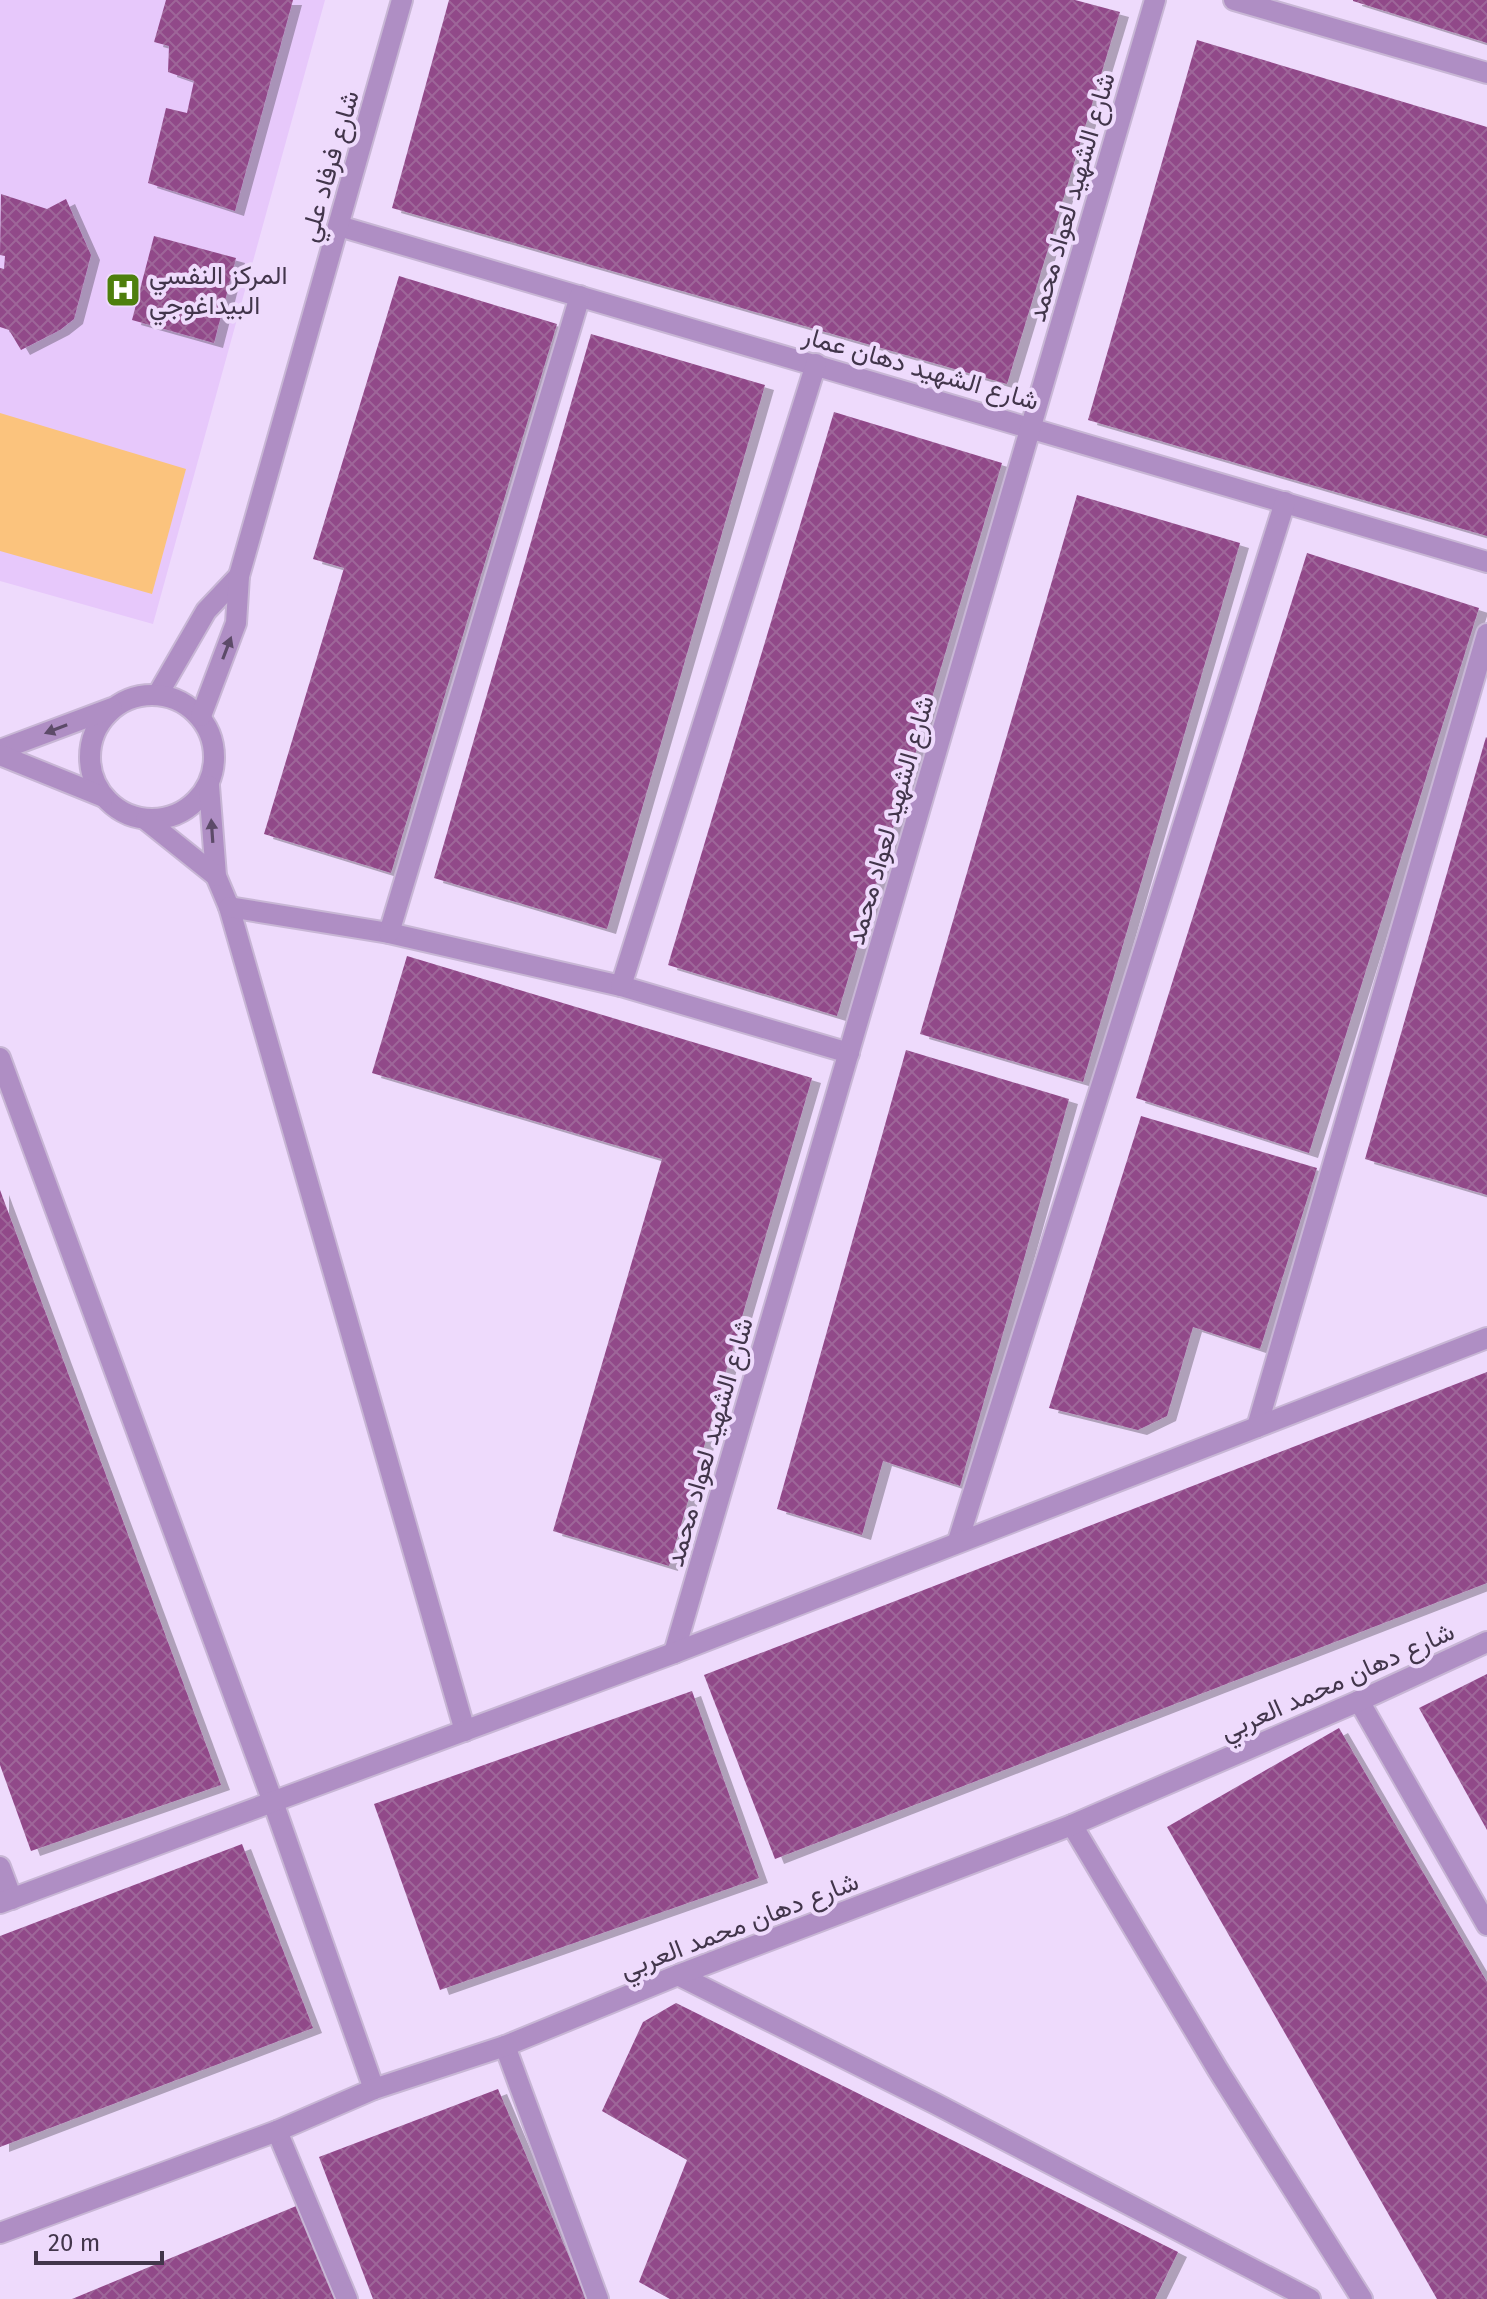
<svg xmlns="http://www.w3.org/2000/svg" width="1487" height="2299" font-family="'Fira Sans',Vazirmatn,sans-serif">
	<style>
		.built { fill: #e7c8fb }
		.green { fill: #fbc37d }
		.building { fill: url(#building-cross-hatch); filter: url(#shadow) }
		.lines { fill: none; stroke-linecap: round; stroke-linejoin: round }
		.minor-casing { stroke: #c8b6d5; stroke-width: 24 }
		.tertiary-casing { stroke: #c8b6d5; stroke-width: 24 }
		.minor { stroke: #af8ec4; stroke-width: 20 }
		.tertiary { stroke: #af8ec4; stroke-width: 20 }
		.oneway { fill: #5d4b69 }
		.labels { text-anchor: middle; stroke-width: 8; stroke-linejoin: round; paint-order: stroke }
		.street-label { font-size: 26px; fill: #42354b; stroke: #eedafc }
		.poi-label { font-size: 26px; fill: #42354b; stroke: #eedafc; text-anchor: start }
	</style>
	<defs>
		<pattern id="building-cross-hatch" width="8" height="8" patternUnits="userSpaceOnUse" patternTransform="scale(2)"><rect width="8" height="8" fill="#914889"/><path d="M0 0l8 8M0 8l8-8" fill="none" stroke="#9e6699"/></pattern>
		<filter id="shadow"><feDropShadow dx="9" dy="5" stdDeviation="0" flood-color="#0004"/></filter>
	</defs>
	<rect width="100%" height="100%" fill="#eedafc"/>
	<path class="built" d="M 0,0 L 325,0 L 153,624 L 0,581 Z"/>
	<path class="green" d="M 0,413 L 186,469 L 152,594 L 0,551 Z"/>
	<g class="building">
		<path d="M 166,0 L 293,0 L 235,211 L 148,183 L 166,108 L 187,113 L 194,81 L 168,72 L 169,46 L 154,42 Z"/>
		<path d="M 449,0 L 1075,0 L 1120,12 L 1007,384 L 392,208 Z"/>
		<path d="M 1487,0 L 1487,43 L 1353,1 L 1353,0 Z"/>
		<path d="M 1197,40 L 1487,127 L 1487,536 L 1088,420 Z"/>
		<path d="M 1,194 L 47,209 L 66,199 L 91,255 L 74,319 L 60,330 L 21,350 L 9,330 L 0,327 L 0,268 L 4,269 L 5,256 L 0,255 Z"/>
		<path d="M 154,236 L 236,258 L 214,343 L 132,320 Z"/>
		<path d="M 399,276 L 557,324 L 391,873 L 264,834 L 344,568 L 313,559 Z"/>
		<path d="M 591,334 L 765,385 L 607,929 L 434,878 Z"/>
		<path d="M 834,412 L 1002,463 L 837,1016 L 668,965 Z"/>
		<path d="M 1077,495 L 1240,543 L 1083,1082 L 920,1034 Z"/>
		<path d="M 1307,553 L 1479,608 L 1309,1153 L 1136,1098 Z"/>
		<path d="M 1486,737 L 1487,738 L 1487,1195 L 1365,1159 Z"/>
		<path d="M 407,956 L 812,1078 L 669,1566 L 553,1531 L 662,1159 L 372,1073 Z"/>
		<path d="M 906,1050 L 1069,1099 L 960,1486 L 883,1461 L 862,1535 L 777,1509 Z"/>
		<path d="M 1141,1116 L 1317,1168 L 1260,1349 L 1193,1327 L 1167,1416 L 1138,1430 L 1049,1408 Z"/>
		<path d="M 0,1190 L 221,1785 L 31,1851 L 0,1765 Z"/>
		<path d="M 1487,1372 L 1487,1583 L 775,1859 L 704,1675 Z"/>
		<path d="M 1487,1674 L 1487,1830 L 1419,1708 Z"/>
		<path d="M 692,1691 L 759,1878 L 440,1990 L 374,1804 Z"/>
		<path d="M 1339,1728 L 1487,1982 L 1487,2299 L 1437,2299 L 1167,1827 Z"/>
		<path d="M 242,1844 L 313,2028 L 0,2147 L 0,1936 Z"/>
		<path d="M 676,2003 L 1178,2252 L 1155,2299 L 670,2299 L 639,2282 L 687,2160 L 602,2111 L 643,2022 Z"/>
		<path d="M 498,2089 L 587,2299 L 373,2299 L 319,2157 Z"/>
		<path d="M 301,2204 L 340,2299 L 72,2299 Z"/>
	</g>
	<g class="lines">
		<defs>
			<g id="minor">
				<path d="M 339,226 L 1487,562"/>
				<path d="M 158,694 L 206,611 L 239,576"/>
				<circle cx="152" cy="757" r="62"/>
				<path d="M 201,716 L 236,623 L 239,576 L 402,0"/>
				<path d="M 0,750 L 112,708"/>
				<path d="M 0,755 L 104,797"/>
				<path d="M 209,786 L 216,876 L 229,907 L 465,1731"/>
				<path d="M 146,820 L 216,876"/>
				<path d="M 229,907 L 389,933 L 621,986 L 849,1053"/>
				<path d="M 389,933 L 580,296"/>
				<path d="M 621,986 L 816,364"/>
				<path d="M 0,1058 L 273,1802 L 374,2089"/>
				<path d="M 1257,1427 L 1487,634"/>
				<path d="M 958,1541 L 1285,502"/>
				<path d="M 674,1653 L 1155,0"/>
				<path d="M 1359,1701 L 1487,1925"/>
				<path d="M 1072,1825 L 1218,2070 L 1362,2299"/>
				<path d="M 0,1867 L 12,1899"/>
				<path d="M 0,1903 L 674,1653 L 1487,1338"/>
				<path d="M 678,1975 L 936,2104 L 1310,2299"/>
				<path d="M 505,2046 L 598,2299"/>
				<path d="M 277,2131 L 347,2299"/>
				<path d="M 0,2233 L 277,2131 L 374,2089 L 505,2046 L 678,1975 L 1072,1825 L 1359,1701 L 1487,1642"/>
			</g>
			<path id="tertiary" d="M 1234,0 L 1487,73"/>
		</defs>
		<use href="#minor" class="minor-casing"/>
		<use href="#tertiary" class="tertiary-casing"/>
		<use href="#minor" class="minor"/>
		<use href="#tertiary" class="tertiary"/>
	</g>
	<defs><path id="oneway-solid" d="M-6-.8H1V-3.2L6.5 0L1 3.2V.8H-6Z" transform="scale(2)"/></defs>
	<g class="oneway">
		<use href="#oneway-solid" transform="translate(227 648) rotate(-69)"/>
		<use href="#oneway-solid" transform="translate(56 729) rotate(159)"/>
		<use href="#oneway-solid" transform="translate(212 831) rotate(-94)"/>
	</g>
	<defs>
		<symbol id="hospital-square" viewBox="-11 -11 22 22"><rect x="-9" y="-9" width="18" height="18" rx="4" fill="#4e7f0d" stroke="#eedafc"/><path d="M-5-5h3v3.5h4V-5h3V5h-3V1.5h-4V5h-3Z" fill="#fff"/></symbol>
	</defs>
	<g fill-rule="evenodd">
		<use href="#hospital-square" x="103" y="270" width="40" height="40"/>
	</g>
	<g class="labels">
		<g class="street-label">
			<text transform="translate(329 166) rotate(-74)" y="9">شارع فرفاد علي</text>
			<text transform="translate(1071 197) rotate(-74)" y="9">شارع الشهيد لعواد محمد</text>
			<text transform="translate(921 368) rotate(16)" y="9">شارع الشهيد دهان عمار</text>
			<text transform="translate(890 820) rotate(-74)" y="9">شارع الشهيد لعواد محمد</text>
			<text transform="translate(709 1442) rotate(-74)" y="9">شارع الشهيد لعواد محمد</text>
			<text transform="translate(1337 1681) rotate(-24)" y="9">شارع دهان محمد العربي</text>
			<text transform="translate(739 1925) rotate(-21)" y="9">شارع دهان محمد العربي</text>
		</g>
		<g class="poi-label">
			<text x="149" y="284">المركز النفسي<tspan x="149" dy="30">البيداغوجي</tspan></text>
		</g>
	</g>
	<path d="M36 2251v12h126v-12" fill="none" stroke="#42354b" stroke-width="4"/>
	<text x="48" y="2251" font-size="24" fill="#42354b" stroke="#eedafc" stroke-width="6" paint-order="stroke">20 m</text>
</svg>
